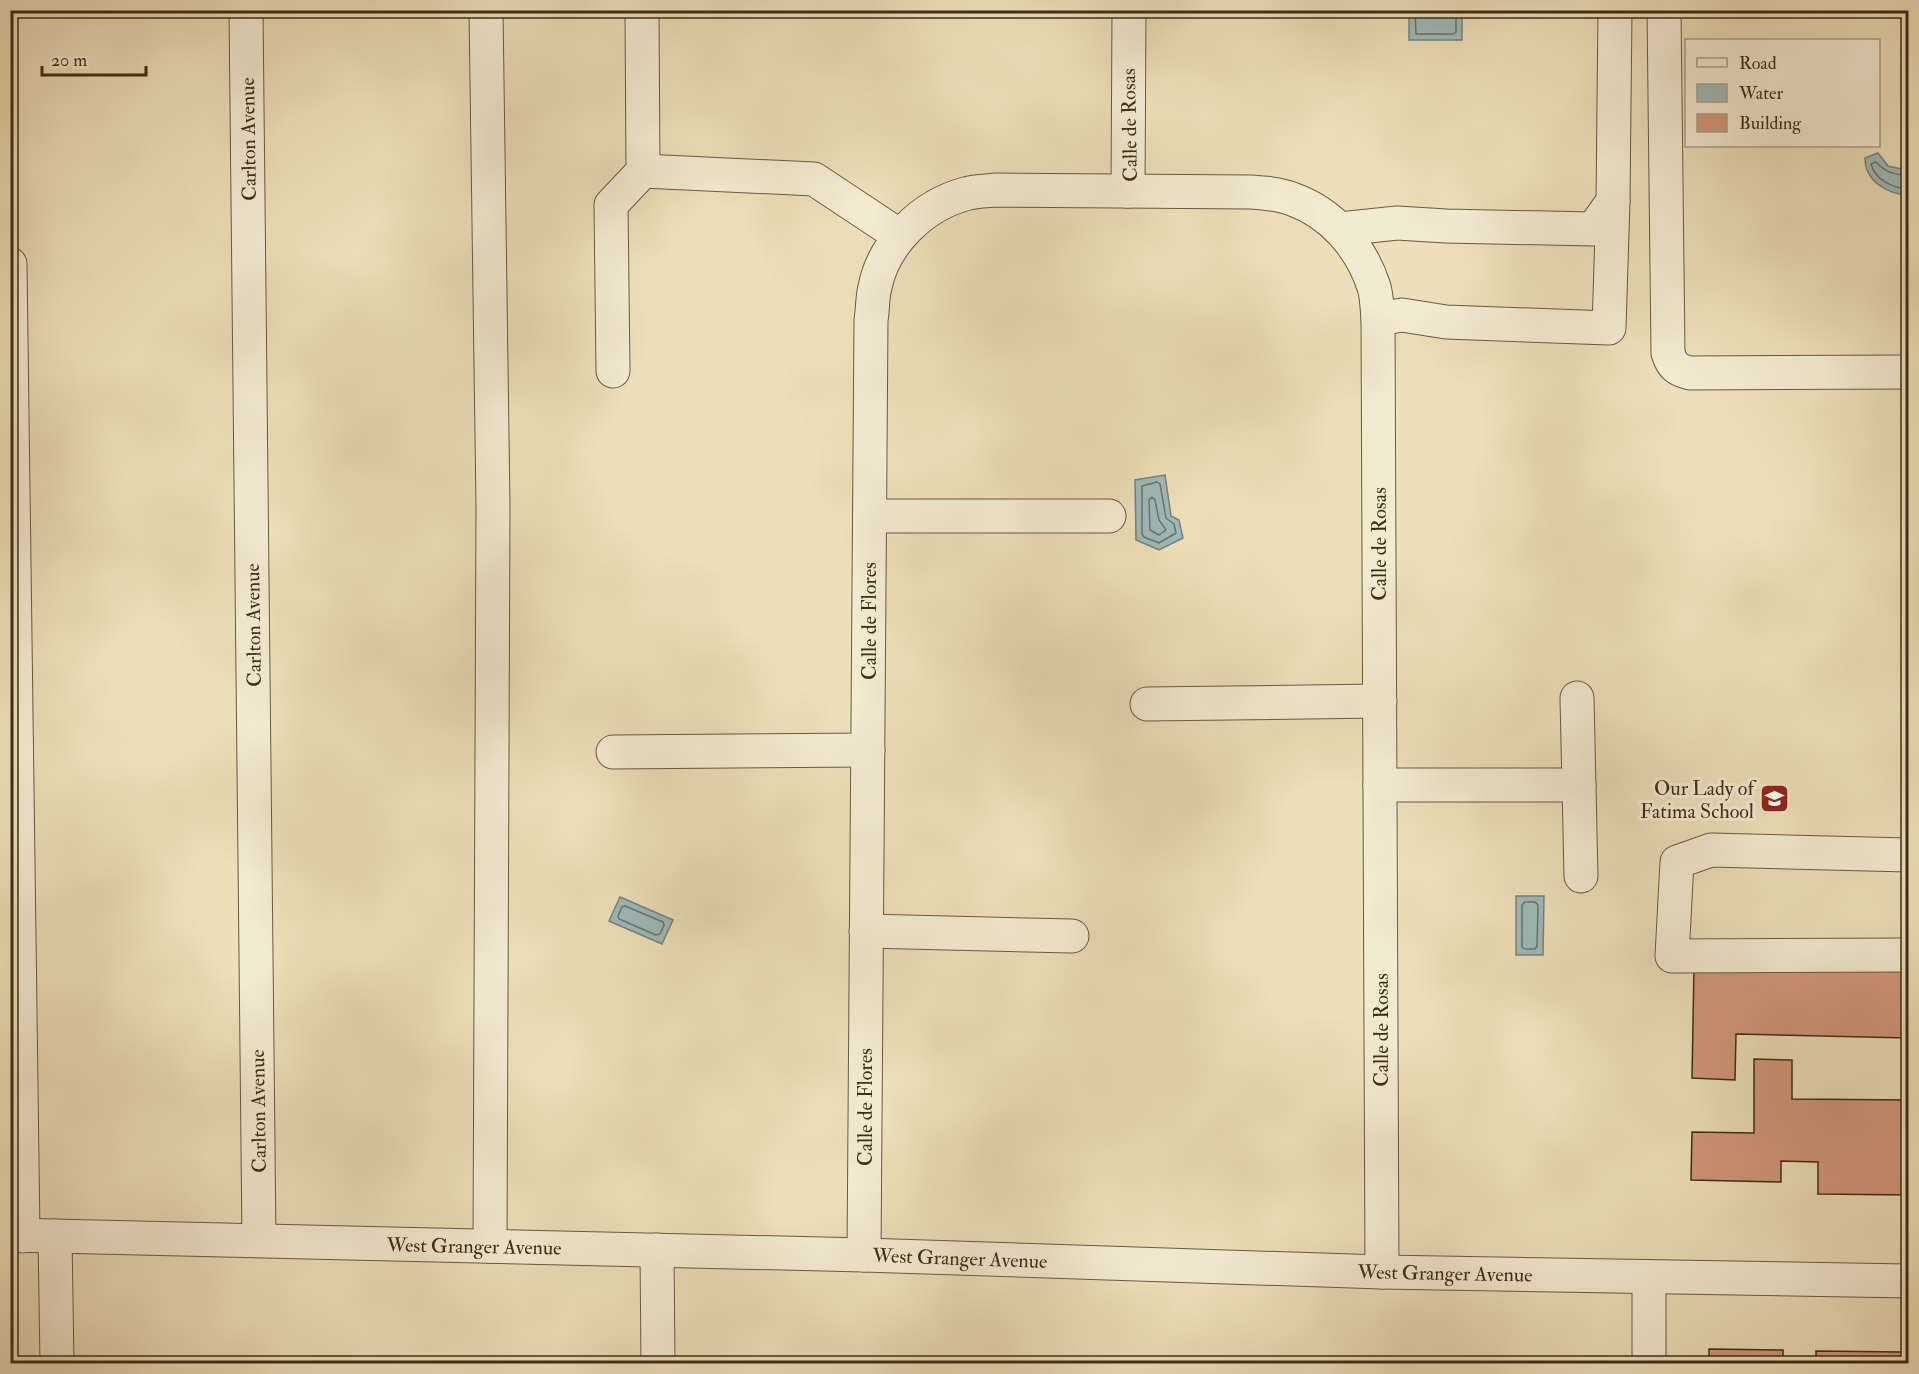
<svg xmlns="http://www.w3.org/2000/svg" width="1919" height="1374" font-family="'IM FELL Double Pica',serif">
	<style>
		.water { fill: #9dbaba; stroke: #778279; stroke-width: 1.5 }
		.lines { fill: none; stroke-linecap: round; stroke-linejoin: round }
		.shore { stroke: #6d7468; stroke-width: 1.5 }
		.building { fill: #d19779; stroke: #3d2d17; stroke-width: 1.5 }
		.minor-casing { stroke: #695a40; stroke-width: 35 }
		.minor { stroke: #f3ead2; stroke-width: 33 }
		.labels { text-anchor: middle; stroke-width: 6; stroke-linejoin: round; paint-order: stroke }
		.street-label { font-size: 20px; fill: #3d2d17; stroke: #f3ead2 }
		.poi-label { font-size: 20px; fill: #3d2d17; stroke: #f3ead2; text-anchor: end }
	</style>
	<rect width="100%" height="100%" fill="#ecdfb9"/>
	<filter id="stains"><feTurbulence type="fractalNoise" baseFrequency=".00333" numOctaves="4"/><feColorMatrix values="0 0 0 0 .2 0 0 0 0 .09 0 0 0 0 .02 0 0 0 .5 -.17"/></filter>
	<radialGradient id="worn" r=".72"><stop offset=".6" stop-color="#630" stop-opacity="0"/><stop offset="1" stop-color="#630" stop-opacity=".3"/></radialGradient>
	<g class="water">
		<rect x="1409" y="13" width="53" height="27"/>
		<path d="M 1878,153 L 1888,166 L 1901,169 L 1904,166 L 1908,176 L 1908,195 C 1887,194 1865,181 1865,158 Z"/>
		<path d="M 1165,475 L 1171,516 L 1179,520 L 1183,538 L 1159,550 L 1136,540 L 1135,480 Z"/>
		<path d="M 1516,896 L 1544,896 L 1543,955 L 1516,955 Z"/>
		<path d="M 620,897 L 673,920 L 662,944 L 609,921 Z"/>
	</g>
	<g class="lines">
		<g class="shore">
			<path d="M 1415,10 L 1416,34 L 1453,34 L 1456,32 L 1456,10"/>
			<path d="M 1908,176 C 1894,174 1886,173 1876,162 L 1871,164 C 1875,180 1893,188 1908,189"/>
			<path d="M 1157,482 L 1160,484 L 1166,518 L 1174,524 L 1176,533 L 1159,543 L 1144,537 L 1142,534 L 1142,486 Z"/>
			<path d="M 1152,497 L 1155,500 L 1159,520 L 1166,530 L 1159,535 L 1150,530 L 1149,500 Z"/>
			<path d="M 1525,902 L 1535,902 L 1538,905 L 1537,946 L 1535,949 L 1525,949 L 1522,947 L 1522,905 Z"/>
			<path d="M 625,906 L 663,922 L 664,925 L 660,934 L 656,935 L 619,919 L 618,916 L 622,907 Z"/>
		</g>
	</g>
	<g class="building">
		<path d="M 1694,966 L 1908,971 L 1908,1038 L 1736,1034 L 1735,1080 L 1692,1078 Z"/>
		<path d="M 1754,1059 L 1792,1060 L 1792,1099 L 1908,1100 L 1908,1195 L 1818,1194 L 1818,1162 L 1781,1161 L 1781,1182 L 1691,1180 L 1692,1132 L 1754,1133 Z"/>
		<path d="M 1709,1349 L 1783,1350 L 1783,1364 L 1709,1364 Z"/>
		<path d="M 1816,1351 L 1902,1352 L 1901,1364 L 1816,1364 Z"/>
	</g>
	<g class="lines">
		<defs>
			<g id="minor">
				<path d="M 246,10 L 259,1240"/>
				<path d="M 486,10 L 493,506 L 490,1246"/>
				<path d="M 1664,10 L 1668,353 C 1672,366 1677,370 1690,373 L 1908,372"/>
				<path d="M 643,171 L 814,179 L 900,236"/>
				<path d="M 1128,191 L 1129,10"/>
				<path d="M 1340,229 L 1397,223 L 1446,226 L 1593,229 L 1613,201"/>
				<path d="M 10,264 L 23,1236"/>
				<path d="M 1378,319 L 1402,315 L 1446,322 L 1609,328 L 1613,201 L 1615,10"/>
				<path d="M 613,371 L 611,205 L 643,171 L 642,10"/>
				<path d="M 870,516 L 1109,516"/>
				<path d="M 1577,698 L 1581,876"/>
				<path d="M 1147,704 L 1380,701"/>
				<path d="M 613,752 L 868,750"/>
				<path d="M 1380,785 L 1579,785"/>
				<path d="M 1908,855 L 1711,850 L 1677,862 L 1672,956 L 1908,955"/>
				<path d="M 866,931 L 1072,936"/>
				<path d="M 10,1235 L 864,1255 L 1382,1272 L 1908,1281"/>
				<path d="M 55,1236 L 57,1364"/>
				<path d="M 657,1250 L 658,1364"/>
				<path d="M 864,1255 L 871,320 C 873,309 872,298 875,287 C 884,243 922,206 965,194 C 975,191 987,191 997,190 L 1251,192 C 1265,193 1279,194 1292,199 C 1332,213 1361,247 1374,287 C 1377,297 1377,309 1378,319 L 1382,1272"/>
				<path d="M 1649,1364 L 1649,1277"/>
			</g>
		</defs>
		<use href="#minor" class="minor-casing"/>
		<use href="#minor" class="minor"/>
	</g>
	<defs>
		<symbol id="school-square" viewBox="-11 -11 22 22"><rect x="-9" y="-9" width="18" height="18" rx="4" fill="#8f2418" stroke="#f3ead2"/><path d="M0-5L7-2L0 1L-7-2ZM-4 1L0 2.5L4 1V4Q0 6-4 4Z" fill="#fff"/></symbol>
	</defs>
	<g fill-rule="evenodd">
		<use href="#school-square" x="1758" y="782" width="33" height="33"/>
	</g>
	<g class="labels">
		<g class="street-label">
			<text transform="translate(1129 125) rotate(-91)" y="7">Calle de Rosas</text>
			<text transform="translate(248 139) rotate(-91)" y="7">Carlton Avenue</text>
			<text transform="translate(1379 544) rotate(-90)" y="7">Calle de Rosas</text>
			<text transform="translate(869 621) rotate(-90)" y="7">Calle de Flores</text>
			<text transform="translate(253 625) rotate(-91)" y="7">Carlton Avenue</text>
			<text transform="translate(1381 1030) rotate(-90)" y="7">Calle de Rosas</text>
			<text transform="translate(865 1107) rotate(-90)" y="7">Calle de Flores</text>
			<text transform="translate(258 1111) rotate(-91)" y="7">Carlton Avenue</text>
			<text transform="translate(474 1246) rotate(1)" y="7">West Granger Avenue</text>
			<text transform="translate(960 1258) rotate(2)" y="7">West Granger Avenue</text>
			<text transform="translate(1445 1273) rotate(1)" y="7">West Granger Avenue</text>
		</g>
		<g class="poi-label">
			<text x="1754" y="795">Our Lady of<tspan x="1754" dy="23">Fatima School</tspan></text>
		</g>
	</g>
	<rect width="1919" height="1374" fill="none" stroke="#ecdfb9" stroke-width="36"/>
	<rect x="12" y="12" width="1895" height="1350" fill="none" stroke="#3d2d17" stroke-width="3"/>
	<rect x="18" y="18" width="1883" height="1338" fill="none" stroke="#3d2d17" stroke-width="1.5"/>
	<rect x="1685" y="39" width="195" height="108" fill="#f3ead2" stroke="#aa9e87" stroke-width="1.5"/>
	<rect x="1697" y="58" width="30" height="9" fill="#f3ead2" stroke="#aa9e87" stroke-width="1.5"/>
	<text x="1739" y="69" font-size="18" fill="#3d2d17">Road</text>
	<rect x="1697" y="84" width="30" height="18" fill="#9dbaba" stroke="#aa9e87" stroke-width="1.5"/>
	<text x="1739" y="99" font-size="18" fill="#3d2d17">Water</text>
	<rect x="1697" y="114" width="30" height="18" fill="#d19779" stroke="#aa9e87" stroke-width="1.5"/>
	<text x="1739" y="129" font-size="18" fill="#3d2d17">Building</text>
	<path d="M42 66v9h104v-9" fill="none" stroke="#3d2d17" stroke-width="3"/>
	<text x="51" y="66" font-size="18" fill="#3d2d17" stroke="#f3ead2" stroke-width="4.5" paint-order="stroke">20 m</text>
	<rect width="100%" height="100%" filter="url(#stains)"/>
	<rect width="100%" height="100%" fill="url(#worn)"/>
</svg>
